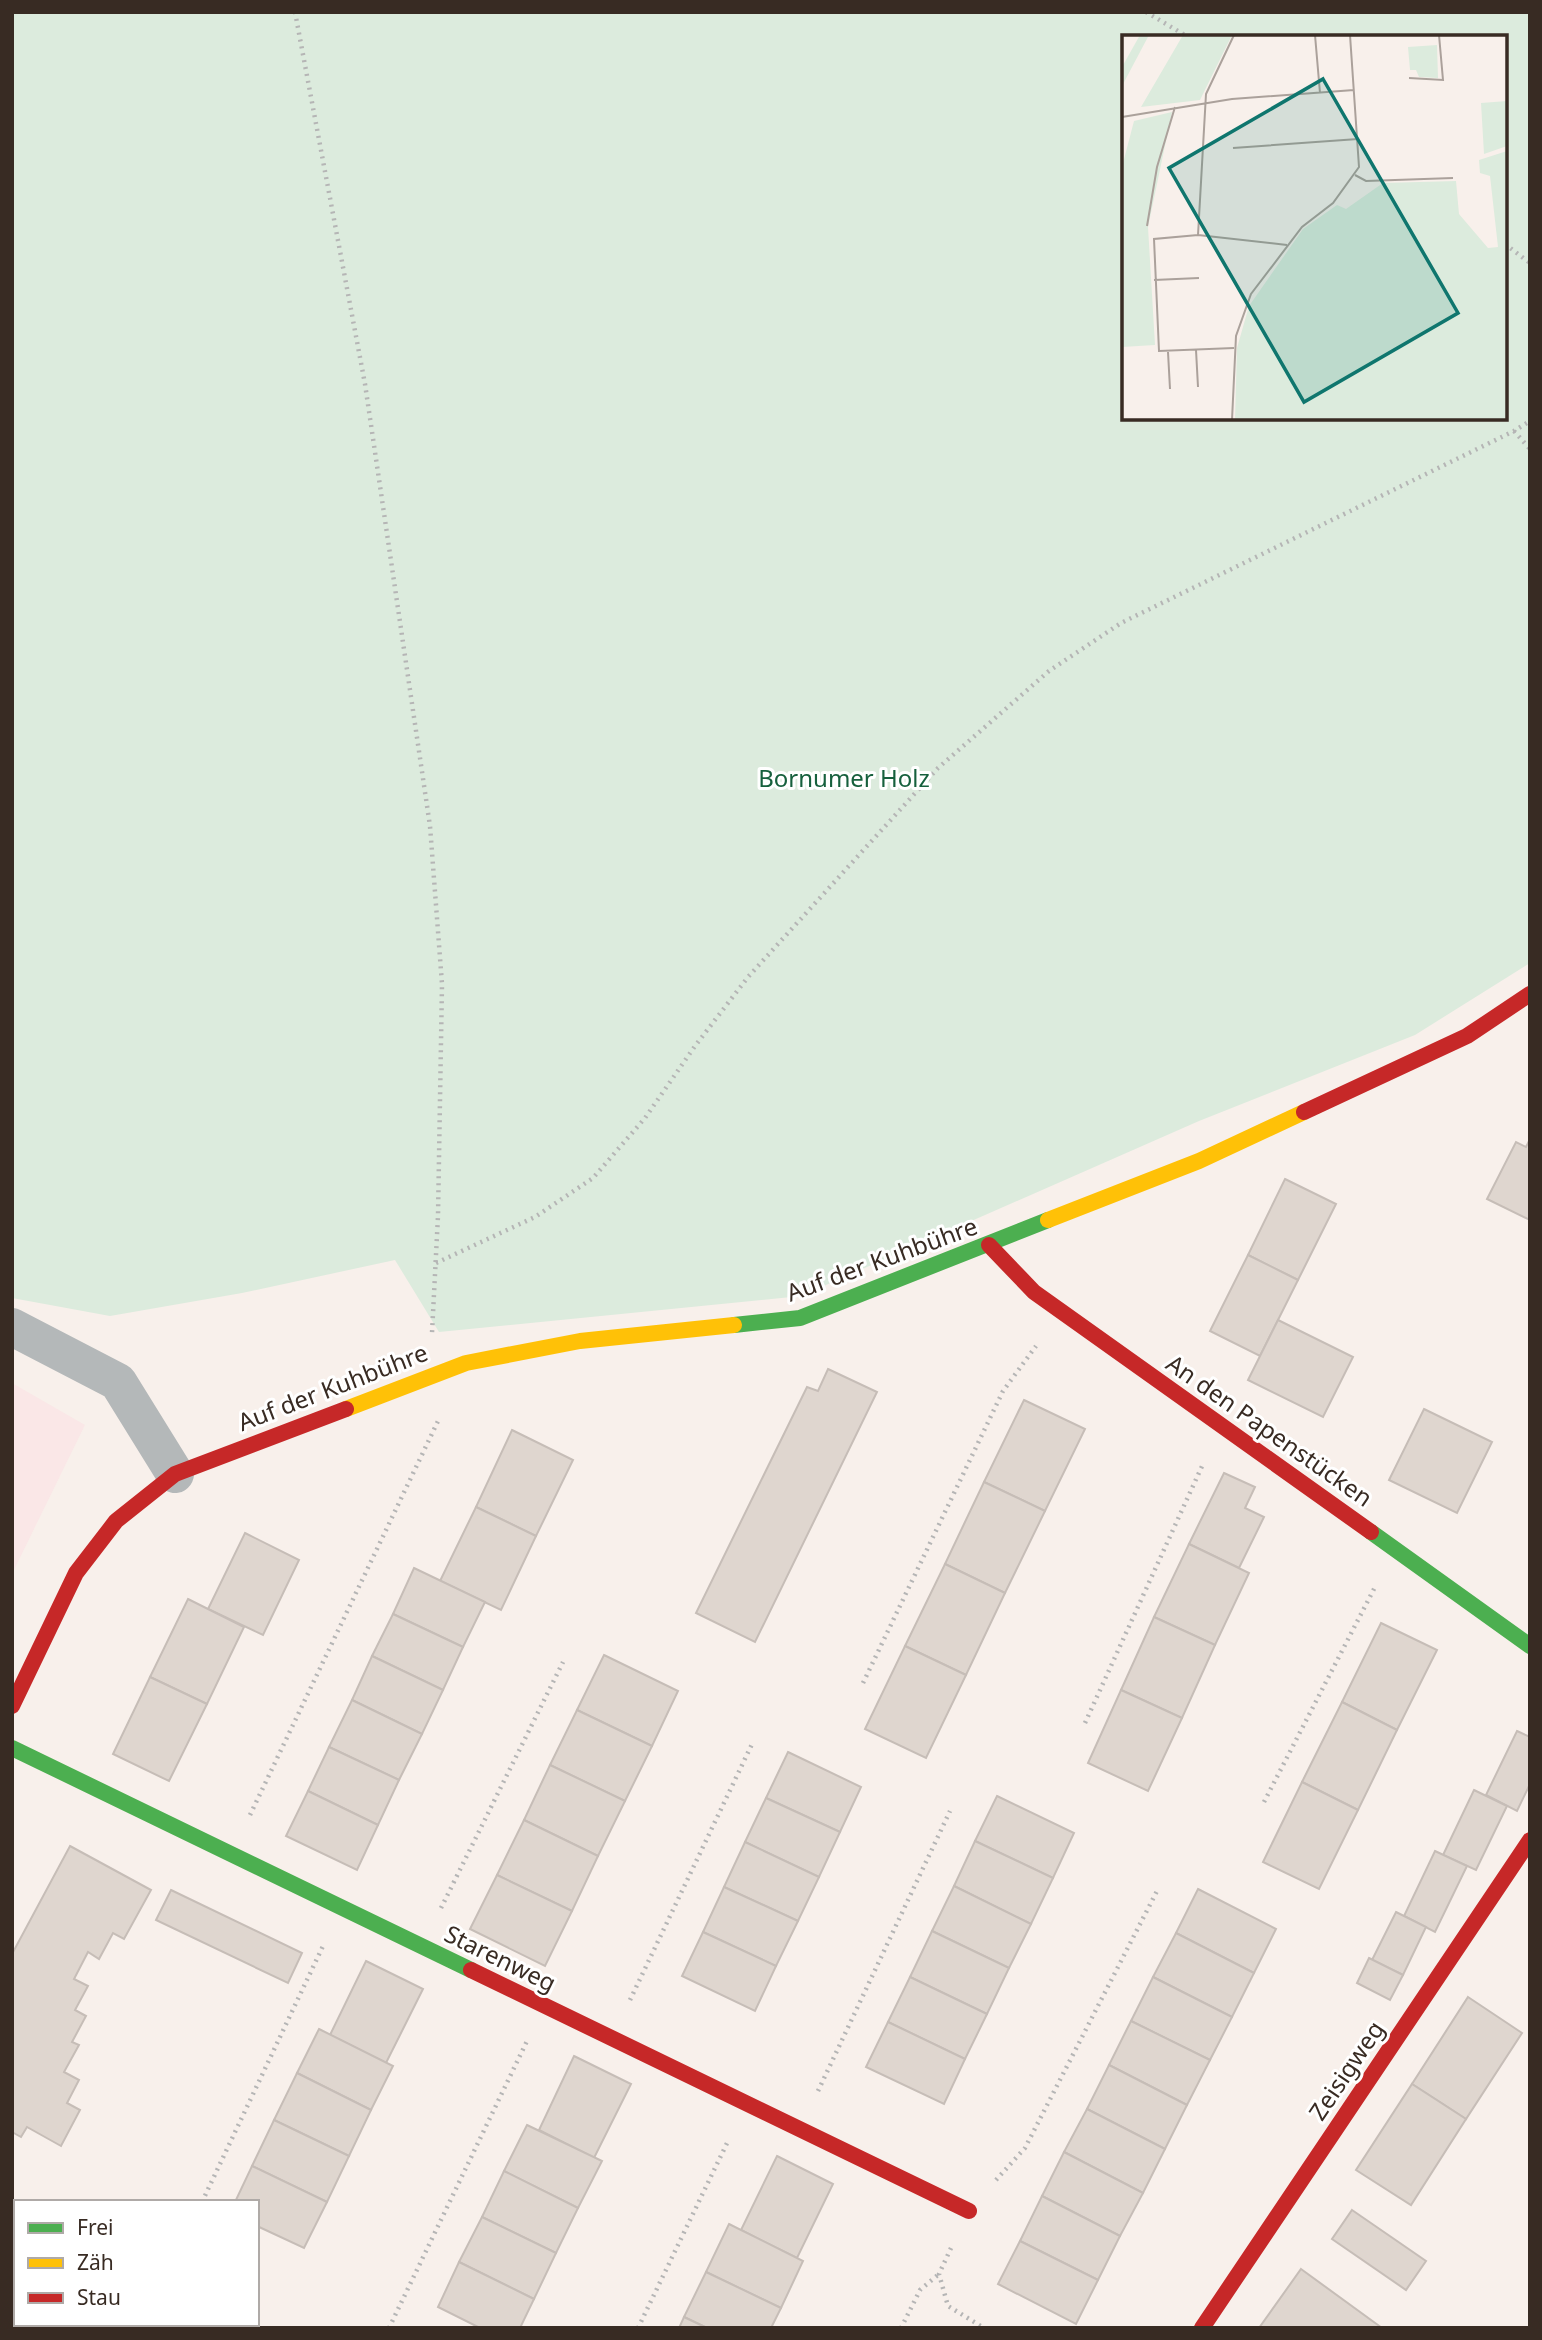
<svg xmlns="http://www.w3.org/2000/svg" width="1542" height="2340" font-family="'Noto Sans',sans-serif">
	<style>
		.education { fill: #fae7e7 }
		.green { fill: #dcebdd; fill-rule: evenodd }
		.building { fill: #dfd6cf; stroke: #c6bdb7; stroke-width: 2 }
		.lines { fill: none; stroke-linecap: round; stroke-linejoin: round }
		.path { stroke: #b5b5b5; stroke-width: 4.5; stroke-dasharray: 2 5; stroke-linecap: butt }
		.street { stroke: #b4b8b9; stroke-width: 38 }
		.fast { stroke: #4caf50; stroke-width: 16 }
		.slow { stroke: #ffc107; stroke-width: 16 }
		.jam { stroke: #c62828; stroke-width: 16 }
		.labels { text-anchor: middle; stroke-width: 6; stroke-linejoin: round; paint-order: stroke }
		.park-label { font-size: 24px; fill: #16603d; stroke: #fff }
		.street-label { font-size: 24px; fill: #382b23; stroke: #fff }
		.inset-road { fill: none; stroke: #aba19b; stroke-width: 2 }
		.view { fill: #0f766e; fill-opacity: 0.15; stroke: #0f766e; stroke-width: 3.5 }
		.inset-edge { fill: none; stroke: #382b23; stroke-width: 3.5 }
	</style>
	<rect width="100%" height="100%" fill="#f8f0eb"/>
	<path class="education" d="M 12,1383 L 85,1425 L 12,1574 Z"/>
	<path class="green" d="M 12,12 L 1530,12 L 1530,963 L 1415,1035 L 1199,1121 L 801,1296 L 439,1332 L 395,1260 L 242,1293 L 110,1316 L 12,1298 ZM 1124,37 L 1505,37 L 1505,418 L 1124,418 Z"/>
	<g class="building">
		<path d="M 1530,1139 L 1530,1220 L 1487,1199 L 1516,1142 L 1526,1147 Z"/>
		<path d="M 1285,1179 L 1336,1204 L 1298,1280 L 1248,1255 Z"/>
		<path d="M 1248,1255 L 1298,1280 L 1260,1356 L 1210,1331 Z"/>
		<path d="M 1278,1320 L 1353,1357 L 1323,1417 L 1248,1380 Z"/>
		<path d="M 828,1369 L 877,1392 L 755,1642 L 696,1613 L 807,1387 L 818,1391 Z"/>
		<path d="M 1024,1400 L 1085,1429 L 1045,1511 L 984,1482 Z"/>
		<path d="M 1424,1409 L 1492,1442 L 1457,1513 L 1389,1480 Z"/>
		<path d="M 512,1430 L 573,1460 L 536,1536 L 476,1507 Z"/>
		<path d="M 1224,1473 L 1255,1487 L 1245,1508 L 1264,1517 L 1239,1568 L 1189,1544 Z"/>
		<path d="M 984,1482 L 1045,1511 L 1005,1593 L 945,1564 Z"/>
		<path d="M 476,1507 L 536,1536 L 501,1610 L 440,1581 Z"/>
		<path d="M 245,1533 L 299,1560 L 263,1635 L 208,1609 Z"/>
		<path d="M 1189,1544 L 1249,1573 L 1215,1645 L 1154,1617 Z"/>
		<path d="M 945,1564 L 1005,1593 L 966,1675 L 905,1646 Z"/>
		<path d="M 414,1568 L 485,1602 L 463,1647 L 393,1614 Z"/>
		<path d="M 188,1599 L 244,1627 L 207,1704 L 150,1677 Z"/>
		<path d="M 393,1614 L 463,1647 L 443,1690 L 372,1656 Z"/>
		<path d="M 1154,1617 L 1215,1645 L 1182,1718 L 1121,1690 Z"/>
		<path d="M 1381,1623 L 1437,1650 L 1397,1730 L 1342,1702 Z"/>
		<path d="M 905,1646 L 966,1675 L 926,1758 L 865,1729 Z"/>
		<path d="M 604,1655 L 678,1691 L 652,1746 L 577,1710 Z"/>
		<path d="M 372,1656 L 443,1690 L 422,1734 L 352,1700 Z"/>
		<path d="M 150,1677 L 207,1704 L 169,1781 L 113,1754 Z"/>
		<path d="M 1121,1690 L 1182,1718 L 1148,1791 L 1088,1763 Z"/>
		<path d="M 352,1700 L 422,1734 L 399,1780 L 329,1747 Z"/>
		<path d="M 1342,1702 L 1397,1730 L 1358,1810 L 1302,1782 Z"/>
		<path d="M 577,1710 L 652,1746 L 625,1801 L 550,1765 Z"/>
		<path d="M 1517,1731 L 1530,1737 L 1530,1784 L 1517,1811 L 1486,1795 Z"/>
		<path d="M 329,1747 L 399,1780 L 378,1825 L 308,1791 Z"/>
		<path d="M 788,1752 L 861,1787 L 840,1832 L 766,1798 Z"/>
		<path d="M 550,1765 L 625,1801 L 598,1856 L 524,1820 Z"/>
		<path d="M 1302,1782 L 1358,1810 L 1319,1889 L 1263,1862 Z"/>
		<path d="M 1474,1790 L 1507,1806 L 1476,1870 L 1443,1855 Z"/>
		<path d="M 308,1791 L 378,1825 L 357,1870 L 286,1836 Z"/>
		<path d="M 997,1796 L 1074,1833 L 1053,1878 L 975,1841 Z"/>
		<path d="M 766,1798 L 840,1832 L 819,1877 L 745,1842 Z"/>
		<path d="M 524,1820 L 598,1856 L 572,1911 L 497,1875 Z"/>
		<path d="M 975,1841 L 1053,1878 L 1031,1924 L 954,1886 Z"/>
		<path d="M 745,1842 L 819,1877 L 798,1921 L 724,1887 Z"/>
		<path d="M 70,1846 L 151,1890 L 124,1939 L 113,1933 L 99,1959 L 88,1952 L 74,1979 L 88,1986 L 75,2010 L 86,2016 L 72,2042 L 79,2045 L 64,2072 L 79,2080 L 67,2103 L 80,2110 L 61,2146 L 27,2127 L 21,2137 L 12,2132 L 12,1954 Z"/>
		<path d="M 1435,1851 L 1467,1866 L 1435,1932 L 1404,1916 Z"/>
		<path d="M 497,1875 L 572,1911 L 545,1966 L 470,1929 Z"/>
		<path d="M 954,1886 L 1031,1924 L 1009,1968 L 932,1931 Z"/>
		<path d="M 724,1887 L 798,1921 L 776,1966 L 703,1932 Z"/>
		<path d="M 1198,1889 L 1276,1929 L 1254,1973 L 1176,1933 Z"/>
		<path d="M 171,1890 L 302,1953 L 288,1983 L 156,1920 Z"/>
		<path d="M 1396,1912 L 1426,1927 L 1403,1975 L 1372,1960 Z"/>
		<path d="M 932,1931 L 1009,1968 L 987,2014 L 910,1977 Z"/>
		<path d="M 703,1932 L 776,1966 L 755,2011 L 682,1976 Z"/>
		<path d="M 1176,1933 L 1254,1973 L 1232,2017 L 1153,1977 Z"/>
		<path d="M 1369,1958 L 1403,1975 L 1390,2000 L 1357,1983 Z"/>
		<path d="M 366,1961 L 423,1989 L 386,2063 L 330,2035 Z"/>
		<path d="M 910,1977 L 987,2014 L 965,2059 L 888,2022 Z"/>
		<path d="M 1153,1977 L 1232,2017 L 1210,2060 L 1131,2021 Z"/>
		<path d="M 1468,1997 L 1522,2033 L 1466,2119 L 1412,2084 Z"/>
		<path d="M 1131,2021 L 1210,2060 L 1187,2105 L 1109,2065 Z"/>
		<path d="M 888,2022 L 965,2059 L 944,2104 L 866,2067 Z"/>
		<path d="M 319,2029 L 393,2066 L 371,2110 L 297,2073 Z"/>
		<path d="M 574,2056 L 631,2084 L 594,2158 L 539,2130 Z"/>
		<path d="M 1109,2065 L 1187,2105 L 1165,2149 L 1087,2109 Z"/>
		<path d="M 297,2073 L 371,2110 L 349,2156 L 274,2120 Z"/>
		<path d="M 1412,2084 L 1466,2119 L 1411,2205 L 1356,2170 Z"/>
		<path d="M 1087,2109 L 1165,2149 L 1143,2193 L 1064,2152 Z"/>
		<path d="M 274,2120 L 349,2156 L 327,2202 L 252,2166 Z"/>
		<path d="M 527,2125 L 602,2161 L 578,2208 L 504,2171 Z"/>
		<path d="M 1064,2152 L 1143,2193 L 1120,2236 L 1042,2196 Z"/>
		<path d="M 777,2156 L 833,2184 L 797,2258 L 741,2230 Z"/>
		<path d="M 252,2166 L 327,2202 L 304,2248 L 257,2226 L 257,2202 L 235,2202 Z"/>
		<path d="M 504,2171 L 578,2208 L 556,2253 L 482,2217 Z"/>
		<path d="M 1042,2196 L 1120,2236 L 1098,2280 L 1020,2241 Z"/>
		<path d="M 1352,2210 L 1426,2261 L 1406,2290 L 1332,2239 Z"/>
		<path d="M 482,2217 L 556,2253 L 534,2299 L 459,2262 Z"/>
		<path d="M 729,2224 L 803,2261 L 781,2308 L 706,2272 Z"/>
		<path d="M 1020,2241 L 1098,2280 L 1076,2324 L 998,2284 Z"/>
		<path d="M 459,2262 L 534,2299 L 520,2328 L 480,2328 L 438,2307 Z"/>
		<path d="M 1301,2269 L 1382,2328 L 1259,2328 Z"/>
		<path d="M 706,2272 L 781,2308 L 771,2328 L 707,2328 L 684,2317 Z"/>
		<path d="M 684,2317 L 707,2328 L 679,2328 Z"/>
	</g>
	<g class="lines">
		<g class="path">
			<path d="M 295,12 L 365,384 L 430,826 L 442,984 L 438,1216 L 432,1333"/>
			<path d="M 1146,12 L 1188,37"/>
			<path d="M 1505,244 L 1530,263"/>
			<path d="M 1514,431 L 1530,449"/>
			<path d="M 436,1263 L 535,1217 L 593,1178 L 645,1118 L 695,1046 L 748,977 L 938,768 L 1049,671 L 1121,623 L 1514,431 L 1530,421"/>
			<path d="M 863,1683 L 1003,1391 L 1036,1346"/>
			<path d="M 1085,1723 L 1203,1464"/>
			<path d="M 1264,1802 L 1375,1587"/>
			<path d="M 250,1815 L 439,1419"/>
			<path d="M 441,1908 L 563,1662"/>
			<path d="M 630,2000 L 753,1742"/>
			<path d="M 818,2091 L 950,1811"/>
			<path d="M 996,2180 L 1025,2148 L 1157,1891"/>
			<path d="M 202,2202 L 323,1946"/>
			<path d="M 951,2248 L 939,2274 L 948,2306 L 984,2328"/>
			<path d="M 389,2328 L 527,2041"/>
			<path d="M 638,2328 L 729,2139"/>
			<path d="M 901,2328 L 920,2290 L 939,2274"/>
		</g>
		<g class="street">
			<path d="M 12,1327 L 118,1382 L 175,1474"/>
			<path d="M 12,2218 L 16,2219"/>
			<path d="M 233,2324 L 240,2328"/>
			<path d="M 47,2328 L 49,2324"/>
		</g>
		<g class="fast">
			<path d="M 734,1325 L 800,1318 L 1048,1220"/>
			<path d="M 1371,1532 L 1530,1646"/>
			<path d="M 12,1748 L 471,1970"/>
		</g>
		<g class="slow">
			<path d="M 1048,1220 L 1199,1161 L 1304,1112"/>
			<path d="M 346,1409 L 466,1363 L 580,1341 L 734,1325"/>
		</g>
		<g class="jam">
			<path d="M 1304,1112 L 1467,1036 L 1530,994"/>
			<path d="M 989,1245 L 1034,1292 L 1371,1532"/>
			<path d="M 12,1706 L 76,1573 L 116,1521 L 175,1474 L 346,1409"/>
			<path d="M 471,1970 L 969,2211"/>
			<path d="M 1202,2328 L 1530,1840"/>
		</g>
	</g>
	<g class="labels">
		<g class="park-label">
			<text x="844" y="787">Bornumer Holz</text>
		</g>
		<g class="street-label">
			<text transform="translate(882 1260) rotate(-20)" y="8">Auf der Kuhbühre</text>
			<text transform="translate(333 1388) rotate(-21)" y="8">Auf der Kuhbühre</text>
			<text transform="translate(1269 1431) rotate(35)" y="8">An den Papenstücken</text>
			<text transform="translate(500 1959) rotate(26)" y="8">Starenweg</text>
			<text transform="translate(1347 2071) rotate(-56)" y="8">Zeisigweg</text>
		</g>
	</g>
	<g transform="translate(1122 35)">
		<rect width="385" height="385" fill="#f8f0eb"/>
		<path d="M 18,0 L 27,0 L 0,51 L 0,32 ZM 61,0 L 110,0 L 78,65 L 19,72 ZM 315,10 L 316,43 L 297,42 L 294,35 L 288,35 L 286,12 ZM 385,66 L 385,111 L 362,119 L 359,68 ZM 50,77 L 26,192 L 33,310 L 0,312 L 0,132 L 12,86 ZM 385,116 L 385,385 L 113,385 L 115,313 L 127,271 L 181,194 L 215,170 L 224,174 L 261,148 L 334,146 L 337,179 L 366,213 L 376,212 L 368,141 L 358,138 L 357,125 Z" fill="#dcebdd"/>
		<path class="inset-road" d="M 193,0 L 198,58M 287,43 L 321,45 L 317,0M 0,82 L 110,64 L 232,55M 111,113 L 236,104M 233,140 L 244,146 L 331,143M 25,191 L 35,132 L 53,72M 76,200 L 84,59 L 112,0M 32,245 L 77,243M 112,313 L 37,316 L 32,204 L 76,200 L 165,210M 74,315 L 76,352M 46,317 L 48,354M 110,385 L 114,301 L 129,259 L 180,192 L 211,168 L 237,132 L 228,0"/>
		<path class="view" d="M 201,44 L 336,278 L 182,367 L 47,133 Z"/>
		<rect width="385" height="385" class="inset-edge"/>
	</g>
	<rect width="1542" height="2340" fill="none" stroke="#382b23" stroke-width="28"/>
	<rect x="14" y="2200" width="245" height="126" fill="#ffffff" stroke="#afaaa7" stroke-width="2"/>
	<rect x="28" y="2223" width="35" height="10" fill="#4caf50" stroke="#afaaa7" stroke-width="2"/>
	<text x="77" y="2235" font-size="21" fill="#382b23">Frei</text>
	<rect x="28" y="2258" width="35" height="10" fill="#ffc107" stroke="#afaaa7" stroke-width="2"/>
	<text x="77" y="2270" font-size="21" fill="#382b23">Zäh</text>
	<rect x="28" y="2293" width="35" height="10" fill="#c62828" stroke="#afaaa7" stroke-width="2"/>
	<text x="77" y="2305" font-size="21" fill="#382b23">Stau</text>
</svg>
